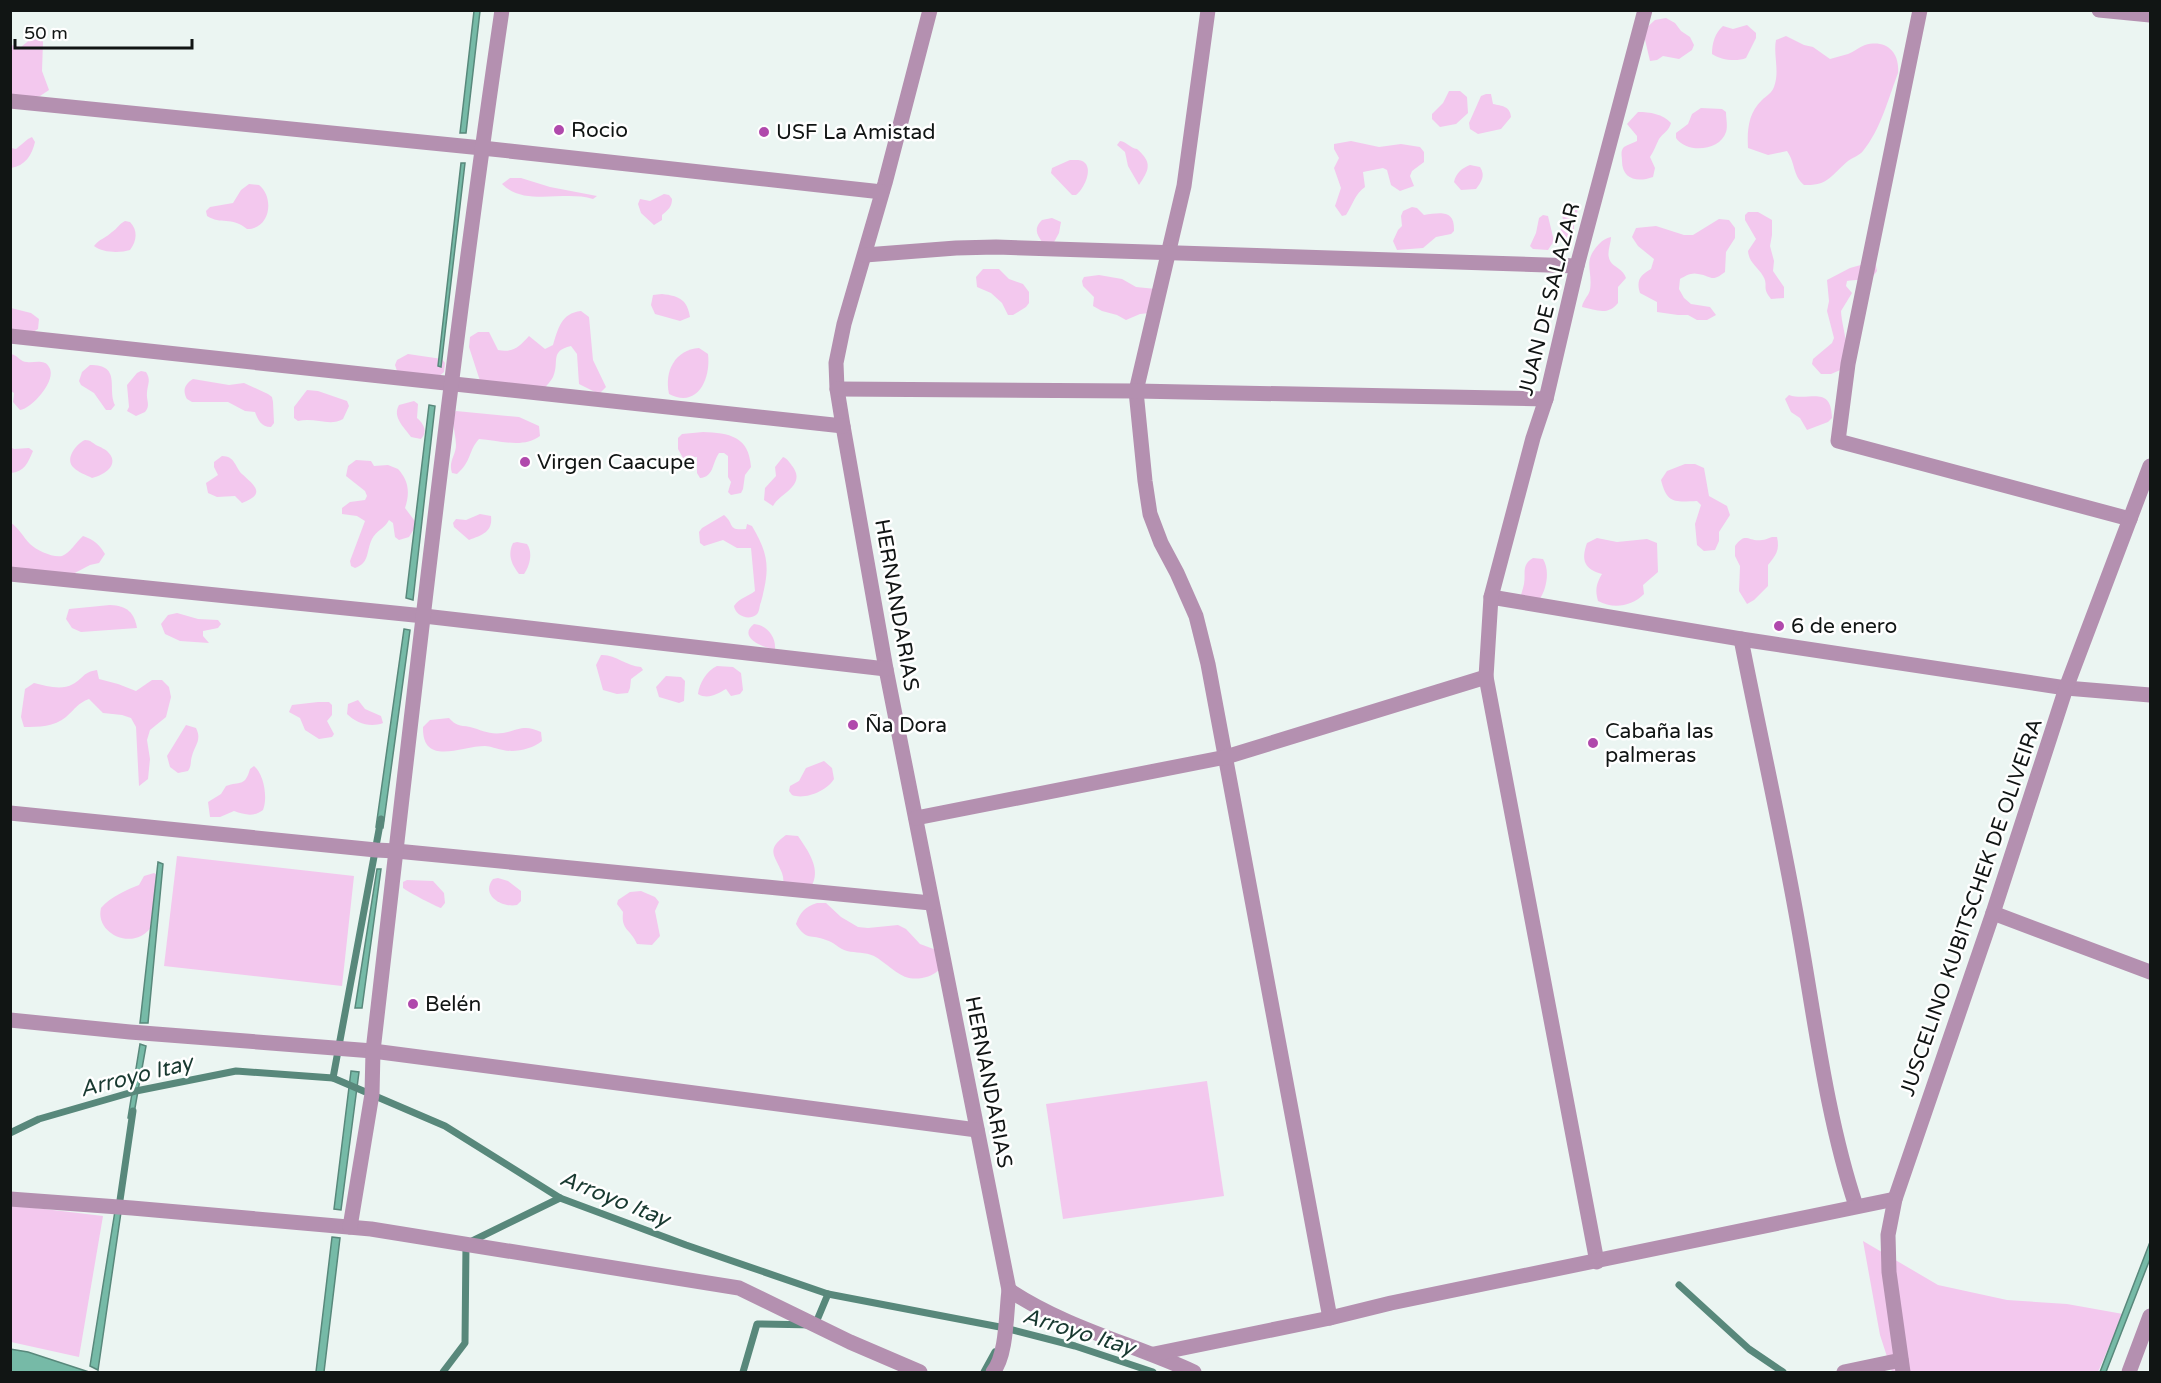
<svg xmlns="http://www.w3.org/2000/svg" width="2161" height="1383" font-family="'Varela Round',sans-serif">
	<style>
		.green { fill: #f3c8ee }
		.water { fill: #76baa7; stroke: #58887b; stroke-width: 1.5 }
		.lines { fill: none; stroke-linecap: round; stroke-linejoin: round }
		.stream { stroke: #58887b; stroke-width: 7 }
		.minor { stroke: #b490b0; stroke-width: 15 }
		.poi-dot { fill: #b049ac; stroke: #fff; stroke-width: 2 }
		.labels { text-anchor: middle; stroke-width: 5; stroke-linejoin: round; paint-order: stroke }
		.poi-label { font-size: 21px; fill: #111514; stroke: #fff; text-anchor: start }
		.street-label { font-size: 21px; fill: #111514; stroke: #fff }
		.water-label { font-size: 22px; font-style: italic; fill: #183930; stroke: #fff }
	</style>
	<rect width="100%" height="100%" fill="#ebf5f2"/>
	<g class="green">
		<path d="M 1666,18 L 1675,23 L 1681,31 L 1690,37 L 1694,45 L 1692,50 L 1679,59 L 1663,56 L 1657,60 L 1650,61 L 1643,31 L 1655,20 Z"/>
		<path d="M 1747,25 L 1756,33 L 1756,38 L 1746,58 C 1737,62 1720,60 1712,54 C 1712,43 1715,33 1723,26 L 1733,29 Z"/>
		<path d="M 37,34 L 43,42 L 42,71 L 49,90 L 40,96 L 11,99 L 11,45 L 21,47 Z"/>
		<path d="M 1786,36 L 1804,45 L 1813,47 L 1830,59 C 1836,57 1842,56 1848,54 C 1854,52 1859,47 1865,45 C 1886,39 1900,52 1898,73 C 1888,99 1881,129 1863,151 C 1859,156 1853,157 1848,161 C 1831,175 1829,186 1804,185 C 1792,174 1796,164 1787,151 L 1768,155 L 1748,148 C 1747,131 1748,113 1762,100 C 1766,96 1772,93 1774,87 C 1780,71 1773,55 1776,40 Z"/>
		<path d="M 1449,91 L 1460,91 L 1467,97 L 1468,113 L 1456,124 L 1440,127 L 1432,119 L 1432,114 L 1443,103 Z"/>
		<path d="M 1486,94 L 1491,94 L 1493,104 C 1502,106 1510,106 1511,117 L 1501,129 L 1478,134 L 1470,129 L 1469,123 L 1481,96 Z"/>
		<path d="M 1701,108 L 1722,109 L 1726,112 C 1726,118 1728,127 1726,132 C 1720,151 1687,154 1676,138 L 1676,133 L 1688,124 L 1692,114 Z"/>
		<path d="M 1638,112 C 1650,112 1663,114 1671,123 C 1669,131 1663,133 1659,139 C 1656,145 1654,151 1650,157 L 1655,168 L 1653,177 C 1637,183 1622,179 1622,161 C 1622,156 1620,151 1624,147 C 1627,145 1633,143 1637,141 L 1637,136 L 1627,124 Z"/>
		<path d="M 32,137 L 35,142 C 32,155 25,166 11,168 L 11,148 L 16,149 L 28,139 Z"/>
		<path d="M 1120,141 C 1127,142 1130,148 1137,149 C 1153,163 1149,170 1139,185 L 1128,166 L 1125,152 L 1117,145 Z"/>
		<path d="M 1351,141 L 1379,147 L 1401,144 L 1420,147 L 1424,152 L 1424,162 L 1412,171 L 1410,176 L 1414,186 L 1400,191 L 1391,185 L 1387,170 L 1383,168 L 1363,172 L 1365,187 C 1355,194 1353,204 1346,215 L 1342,216 L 1335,206 L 1341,188 L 1334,168 L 1339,158 L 1334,149 L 1334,144 Z"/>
		<path d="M 1070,160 C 1075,160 1082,159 1085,163 C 1093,171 1083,190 1076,195 L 1072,195 L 1051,173 L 1052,168 Z"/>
		<path d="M 1470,165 L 1480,167 C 1486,176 1481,182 1476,189 L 1461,190 L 1454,182 C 1456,173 1462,168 1470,165 Z"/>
		<path d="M 510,178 L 521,178 L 550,187 L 597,196 L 593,199 C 564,190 525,207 502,184 Z"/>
		<path d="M 249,184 L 259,185 C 275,198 270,229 247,229 C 231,216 221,225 207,216 L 206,211 L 210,207 L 233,203 L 241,190 Z"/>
		<path d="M 664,194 L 669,195 L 672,199 C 672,207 668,210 662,215 L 662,220 L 654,225 L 641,213 L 638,204 L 640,199 L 650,201 Z"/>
		<path d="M 1566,202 L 1571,202 L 1578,209 L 1574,224 L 1574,235 L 1570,239 L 1565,238 L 1560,234 L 1563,220 L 1561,210 Z"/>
		<path d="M 1412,207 L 1417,208 L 1424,215 C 1440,213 1455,209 1454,231 L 1451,234 L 1436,237 L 1423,248 L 1397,250 L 1393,241 L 1398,230 L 1402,226 L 1401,216 L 1403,211 Z"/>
		<path d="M 1748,212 L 1758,212 L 1772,220 L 1772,235 L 1770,246 L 1774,261 L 1773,271 L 1784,287 L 1784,298 L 1771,299 C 1761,287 1769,286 1763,276 C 1758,267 1749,263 1748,251 L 1756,239 L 1745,220 L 1745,215 Z"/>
		<path d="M 1543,215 L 1548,216 L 1554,241 L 1548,250 L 1533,249 L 1530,246 L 1536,233 L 1539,218 Z"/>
		<path d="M 1052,218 L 1061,222 L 1059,233 L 1053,244 L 1042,242 C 1036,233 1034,228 1042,220 Z"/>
		<path d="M 1719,219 L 1729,220 L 1735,228 L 1735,238 L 1726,252 L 1725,272 C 1711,283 1712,276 1698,274 C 1692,272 1685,276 1680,279 L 1679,289 L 1684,298 L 1691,304 L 1710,307 L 1716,315 L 1707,320 L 1697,320 L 1688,315 L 1678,315 L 1657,312 L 1657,302 L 1640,293 C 1636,281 1640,275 1651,269 L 1654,259 L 1638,246 L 1632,237 L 1636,228 L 1656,226 L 1684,235 L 1693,235 Z"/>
		<path d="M 125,221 L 130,222 C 138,230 137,241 130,250 C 120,253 103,253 94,246 C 99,239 106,238 112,232 C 117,229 119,224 125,221 Z"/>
		<path d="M 1611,237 C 1611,243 1607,252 1609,258 C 1611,267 1622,267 1626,278 L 1618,287 L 1618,303 C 1608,316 1596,310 1582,307 C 1583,300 1588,297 1590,290 C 1593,269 1582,262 1599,244 C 1603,240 1606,238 1611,237 Z"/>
		<path d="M 1875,261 L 1877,271 L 1871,279 C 1863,281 1855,279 1847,281 L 1846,286 L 1852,293 L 1841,311 C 1842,329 1851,350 1845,368 L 1831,374 L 1821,374 L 1812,364 L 1813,359 L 1832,343 L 1834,338 L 1827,311 L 1829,301 L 1827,280 L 1850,268 Z"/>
		<path d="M 983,269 L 999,269 L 1009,279 L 1023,284 L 1029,292 L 1029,303 L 1026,307 L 1013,315 L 1008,315 L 1002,303 L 991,293 L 977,287 L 976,277 Z"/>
		<path d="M 1099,275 L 1122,279 L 1136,287 L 1156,289 L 1150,313 L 1140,314 L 1126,320 L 1117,315 L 1102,311 L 1093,306 L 1094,297 L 1083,286 L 1082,281 L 1084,277 Z"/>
		<path d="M 662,294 C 680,296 687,300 690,317 L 680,321 L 655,314 L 651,305 L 653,295 Z"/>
		<path d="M 11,308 L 31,313 L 39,319 L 38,329 L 33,332 L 11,331 Z"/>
		<path d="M 581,311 L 589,317 L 593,360 L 606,387 L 599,394 L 579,384 L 577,354 L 571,346 C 549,351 560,362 553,377 C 551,381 546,386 544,389 L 481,384 L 469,347 L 470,337 L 478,332 L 489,332 L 498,350 C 513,353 519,347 529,336 L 545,349 L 553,345 C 558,329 561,313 581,311 Z"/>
		<path d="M 699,348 L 708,354 C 711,378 698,409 669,394 C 664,371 675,350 699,348 Z"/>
		<path d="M 11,354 C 18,355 20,362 27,362 C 34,363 45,359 49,367 C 58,380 31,409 20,410 L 13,402 L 14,393 L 11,391 Z"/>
		<path d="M 408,354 L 442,359 L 445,363 L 444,372 L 436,379 L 397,371 L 395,365 L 397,360 Z"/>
		<path d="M 90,365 C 122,365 107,388 115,405 L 111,410 L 106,410 L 94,393 L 81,385 L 79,381 L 82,372 Z"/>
		<path d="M 141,371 L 146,372 C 151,380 148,383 147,392 C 146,401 151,405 145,412 L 136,416 L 127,411 L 129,407 L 127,385 L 137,373 Z"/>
		<path d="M 193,379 L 229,385 L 244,383 L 268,394 L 272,397 L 273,402 L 274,423 L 271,427 C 261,427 258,420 255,412 L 245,411 L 228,402 L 192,402 L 187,399 C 182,390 185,384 193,379 Z"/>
		<path d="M 307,390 L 318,391 L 347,401 L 349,406 L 343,419 C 330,427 315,417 298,421 L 294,418 L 294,407 Z"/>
		<path d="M 1789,395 C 1809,402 1831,384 1832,418 L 1828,422 L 1807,430 L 1800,418 L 1791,412 L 1785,399 Z"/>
		<path d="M 414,401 L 418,404 L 417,418 C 424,424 428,432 421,439 L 411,437 C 404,427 392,417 399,405 Z"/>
		<path d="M 456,411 L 519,417 L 539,426 L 540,436 C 523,449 498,440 479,439 C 468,451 472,461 457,474 L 452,473 C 448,462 456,455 456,445 C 456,434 450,420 456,411 Z"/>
		<path d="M 703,432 C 729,433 749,436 751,467 L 745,475 L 743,489 L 741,493 L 731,495 L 728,492 L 731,482 L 728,477 L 728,456 L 724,453 L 719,453 C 712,463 714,477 700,478 L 697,473 L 697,457 L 683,458 L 678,449 L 678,438 L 682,434 Z"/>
		<path d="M 85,440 C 91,440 92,443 98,446 C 99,446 106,450 107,451 C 121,464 105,475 92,478 C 86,475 78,472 74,468 C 64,459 76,444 85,440 Z"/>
		<path d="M 10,447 L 14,449 L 29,448 L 33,451 C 28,463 24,472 11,473 Z"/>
		<path d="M 222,456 C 235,456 235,467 242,474 C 254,485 267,494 242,503 L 235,496 L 217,497 L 208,493 L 206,483 L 218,475 L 214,467 L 214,462 Z"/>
		<path d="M 783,457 C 788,459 789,462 793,467 C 806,486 780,493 773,506 L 764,500 L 765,488 L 776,476 L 775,467 Z"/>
		<path d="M 356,460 L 371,461 L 374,466 L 388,465 L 398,469 C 409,481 410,493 405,508 L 417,524 L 409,537 L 399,540 L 395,537 L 393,523 L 389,520 C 385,528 376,531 372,539 C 366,551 370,563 355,568 L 351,566 L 350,561 L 365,521 L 357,516 L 342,514 L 342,508 L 350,502 L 365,500 L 367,496 L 365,491 L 346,476 L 348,466 Z"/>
		<path d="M 1685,464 L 1695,464 L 1704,468 L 1709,496 L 1727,506 L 1730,515 L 1719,532 L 1719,541 L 1715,550 L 1704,551 L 1697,545 L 1695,524 L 1701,505 L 1697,501 C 1675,502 1667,504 1661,480 L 1667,471 Z"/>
		<path d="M 480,514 L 491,516 C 493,532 482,535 469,540 L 454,527 L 453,523 L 456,519 L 466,520 Z"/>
		<path d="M 724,515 C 735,524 727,531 746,529 L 747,524 L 752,526 C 769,555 770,568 761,602 C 759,606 760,612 756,615 C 748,621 735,615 734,606 C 740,597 748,597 755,591 L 751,548 L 737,548 L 723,540 L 704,546 L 700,543 L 699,532 L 702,528 Z"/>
		<path d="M 11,523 C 19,528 23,537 30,544 C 36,550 53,558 62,556 C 70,553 76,542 83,536 C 94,540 99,544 105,554 L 99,563 L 90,565 L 71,575 L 11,569 Z"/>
		<path d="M 1772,537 L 1777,537 C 1780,550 1776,555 1768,565 L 1768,586 L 1754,600 L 1747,604 L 1739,591 L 1740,566 L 1735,556 L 1735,546 C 1746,531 1748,542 1762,540 C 1765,540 1768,538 1772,537 Z"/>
		<path d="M 1597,538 L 1617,542 L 1647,539 L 1657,543 L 1658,572 L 1643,585 L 1644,594 C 1631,607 1613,609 1598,601 C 1595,590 1596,584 1602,574 C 1584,569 1581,560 1587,543 Z"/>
		<path d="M 517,542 L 527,544 C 533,552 530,566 524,574 L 519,574 C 512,565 507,555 513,543 Z"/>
		<path d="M 1533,558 L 1543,559 C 1550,570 1547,589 1539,600 L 1520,599 C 1521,594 1523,589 1524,584 C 1526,573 1521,565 1533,558 Z"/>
		<path d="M 110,605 C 127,606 134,612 137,628 L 81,632 L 72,628 L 66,619 L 69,609 Z"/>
		<path d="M 177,613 L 198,619 L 218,620 L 221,624 L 218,628 L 203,631 L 203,636 L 209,643 L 180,641 L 165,634 L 161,624 L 168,615 Z"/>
		<path d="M 754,624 C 766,625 776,636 775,649 C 763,648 737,637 754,624 Z"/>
		<path d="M 601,655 C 615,654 626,666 641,667 L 643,670 L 631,679 L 630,688 L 628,693 L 617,694 L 603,690 L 596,665 Z"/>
		<path d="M 717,666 L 733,667 L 741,673 L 743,690 L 740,694 L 731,696 L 726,689 C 717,694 708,700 698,694 C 699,684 707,670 717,666 Z"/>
		<path d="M 97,670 L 99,679 L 118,684 L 136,691 L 152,680 L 162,680 L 169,687 L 171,697 L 166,717 L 150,730 L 147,740 L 150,759 L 148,779 L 139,786 L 136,727 L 131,718 L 122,715 L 103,713 L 89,699 C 78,703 75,709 66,717 C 54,727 39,727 24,727 L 21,717 L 25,689 L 34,683 C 47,686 61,691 73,684 C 84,678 83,672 97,670 Z"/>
		<path d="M 666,676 L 681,677 L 685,681 L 684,701 L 679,703 L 659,697 L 656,687 Z"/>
		<path d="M 358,700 L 365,709 L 381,716 L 383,723 C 370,728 356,723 347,714 L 348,704 Z"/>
		<path d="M 318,702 L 329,702 L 332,705 L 332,715 L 327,721 L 334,734 L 332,737 L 319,739 L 305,730 L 300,718 L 289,712 L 292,705 Z"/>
		<path d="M 449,718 C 456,726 459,725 470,727 C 482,730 489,735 503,733 C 519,730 524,724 541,732 L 542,741 C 532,749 515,753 503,750 C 497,749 490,746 485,746 C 461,746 422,767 423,727 L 430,720 Z"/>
		<path d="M 186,725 L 196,728 C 202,740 195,745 192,756 C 190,762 192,765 188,771 L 178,773 L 170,767 L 167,756 Z"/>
		<path d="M 824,761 L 832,768 L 834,779 C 827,791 805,800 792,795 L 789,791 L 790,786 L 799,781 L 806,768 Z"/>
		<path d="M 254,766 C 264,774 268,798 263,810 C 254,817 245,815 234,811 L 220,817 L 210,817 L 208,802 L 221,794 L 226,786 C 240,781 245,787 250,769 Z"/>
		<path d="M 786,835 L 798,836 C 808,851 822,869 811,887 L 784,888 C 783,883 784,878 782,873 C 775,855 765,850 786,835 Z"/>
		<path d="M 177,856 L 354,876 L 342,986 L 164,966 Z"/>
		<path d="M 154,873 L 158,875 C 172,965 92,944 101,908 C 110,897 128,889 139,885 L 144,876 Z"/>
		<path d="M 498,878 L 508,881 L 521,891 L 521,901 L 517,905 C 502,908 480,895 493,879 Z"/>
		<path d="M 407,880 L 433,881 L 444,893 L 445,903 L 441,908 C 437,907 408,892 403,888 L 403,882 Z"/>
		<path d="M 641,891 L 655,897 L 659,902 L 655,911 L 660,936 L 652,945 L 637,944 C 630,928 621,931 623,912 L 617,904 L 618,900 L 630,892 Z"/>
		<path d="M 817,903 L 826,903 L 841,917 L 858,927 L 868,928 L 898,925 L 906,929 L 920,944 L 939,951 L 939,970 C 931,977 920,980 909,978 C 898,976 885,962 874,956 C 865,952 856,953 847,951 C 839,949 834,942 826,940 C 811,934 806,941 796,924 C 800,912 805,907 817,903 Z"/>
		<path d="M 1207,1081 L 1224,1196 L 1063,1219 L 1046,1104 Z"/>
		<path d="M 11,1205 L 103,1216 L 79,1357 L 11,1342 Z"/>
		<path d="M 1863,1241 L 1938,1285 L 2007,1300 L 2067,1304 L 2123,1314 L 2098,1372 L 1892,1372 L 1880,1335 Z"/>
	</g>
	<g class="water">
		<path d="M 474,11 L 480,11 L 466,133 L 460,133 Z"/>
		<path d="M 461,163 L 465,163 L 441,367 L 438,366 Z"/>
		<path d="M 429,405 L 435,406 L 413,600 L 406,598 Z"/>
		<path d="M 404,629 L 410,630 L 383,828 L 376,827 Z"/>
		<path d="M 158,862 L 163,864 L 148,1023 L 140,1023 Z"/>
		<path d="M 377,869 L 381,869 L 362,1008 L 355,1008 Z"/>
		<path d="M 140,1044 L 146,1046 L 133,1119 L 128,1118 Z"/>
		<path d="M 351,1071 L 359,1072 L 341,1210 L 334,1209 Z"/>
		<path d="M 115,1211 L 121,1212 L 98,1370 L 90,1366 Z"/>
		<path d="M 332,1237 L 340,1238 L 324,1372 L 316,1372 Z"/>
		<path d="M 2150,1242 L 2150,1259 L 2106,1372 L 2100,1372 Z"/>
		<path d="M 10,1349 L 28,1352 L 89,1372 L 11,1372 Z"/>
	</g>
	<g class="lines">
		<g class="stream">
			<path d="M 333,1078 L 381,819"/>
			<path d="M 10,1133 L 39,1119 L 136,1091 L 236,1071 L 333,1078 L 445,1126 L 560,1198 L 686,1245 L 828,1294 L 1005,1328 L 1075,1346 L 1153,1372"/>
			<path d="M 119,1207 L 133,1111"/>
			<path d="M 1679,1285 L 1749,1349 L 1783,1372"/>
			<path d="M 443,1372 L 465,1343 L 466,1244 L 560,1198"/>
			<path d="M 743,1372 L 757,1324 L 815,1325 L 828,1294"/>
			<path d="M 984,1372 L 995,1352"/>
		</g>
		<g class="minor">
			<path d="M 930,10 L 885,183 L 844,324 L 836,363 L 837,389 L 843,426 L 886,669 L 1009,1290 C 1006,1313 1007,1355 993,1372"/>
			<path d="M 1208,10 L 1184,186 L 1136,391 L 1145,481 L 1150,514 L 1161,543 L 1177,573 L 1196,616 L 1208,664 L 1330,1318"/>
			<path d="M 1920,10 L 1848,364 L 1838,441 L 2130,519"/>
			<path d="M 2099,10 L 2150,15"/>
			<path d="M 10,101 L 482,148 L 882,192"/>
			<path d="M 865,255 L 956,248 L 996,247 L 1577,266"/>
			<path d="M 10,336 L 843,426"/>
			<path d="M 837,389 L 1136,391 L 1546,399"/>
			<path d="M 10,574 L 424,616 L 886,669"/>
			<path d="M 1491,597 L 1741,639 L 2066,688 L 2150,695"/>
			<path d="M 1741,639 C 1760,736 1782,832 1799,930 C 1815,1020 1827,1119 1856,1206"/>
			<path d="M 10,813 L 376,850 L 396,851 L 931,903"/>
			<path d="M 916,818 L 1226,757 L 1486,677"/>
			<path d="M 1993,913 L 2150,972"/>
			<path d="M 10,1020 L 130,1032 L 373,1051 L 977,1130"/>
			<path d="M 10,1199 L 132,1208 L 371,1229 L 739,1288 L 850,1342 L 920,1372"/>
			<path d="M 350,1227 L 372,1094 L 373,1051 C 413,704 451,356 502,10"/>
			<path d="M 1597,1262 L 1486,677 L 1491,597 L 1533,438 L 1546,399 L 1577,266 L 1645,10"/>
			<path d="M 1009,1290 C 1066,1328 1133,1344 1194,1372"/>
			<path d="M 1154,1354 L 1330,1318 L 1391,1303 L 1895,1199"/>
			<path d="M 1844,1372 L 1901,1360"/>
			<path d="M 1903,1372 L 1889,1272 L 1888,1235 L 1895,1199 L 1993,913 L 2066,688 L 2150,466"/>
			<path d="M 2129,1372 L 2150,1316"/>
		</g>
	</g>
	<g class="poi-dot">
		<circle cx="559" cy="130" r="6"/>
		<circle cx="764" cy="132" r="6"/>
		<circle cx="525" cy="462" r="6"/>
		<circle cx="1779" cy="626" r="6"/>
		<circle cx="853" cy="725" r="6"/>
		<circle cx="1593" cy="743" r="6"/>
		<circle cx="413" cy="1004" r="6"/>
	</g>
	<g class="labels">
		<g class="poi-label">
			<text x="571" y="137">Rocio</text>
			<text x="776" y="139">USF La Amistad</text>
			<text x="537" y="469">Virgen Caacupe</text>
			<text x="1791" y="633">6 de enero</text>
			<text x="865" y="732">Ña Dora</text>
			<text x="1605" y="738">Cabaña las<tspan x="1605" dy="24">palmeras</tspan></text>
			<text x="425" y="1011">Belén</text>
		</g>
		<g class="street-label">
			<text transform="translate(1549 299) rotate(-76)" y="7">JUAN DE SALAZAR</text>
			<text transform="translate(897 605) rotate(80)" y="7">HERNANDARIAS</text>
			<text transform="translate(1971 907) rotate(-71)" y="7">JUSCELINO KUBITSCHEK DE OLIVEIRA</text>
			<text transform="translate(989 1082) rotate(79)" y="7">HERNANDARIAS</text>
		</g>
		<g class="water-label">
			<text transform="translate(136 1075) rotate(-14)" y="8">Arroyo Itay</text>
			<text transform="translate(615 1198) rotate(22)" y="8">Arroyo Itay</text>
			<text transform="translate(1079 1331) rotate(17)" y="8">Arroyo Itay</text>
		</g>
	</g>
	<rect width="2161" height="1383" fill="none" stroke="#111514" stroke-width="24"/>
	<path d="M15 39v9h177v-9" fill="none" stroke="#111514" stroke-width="3"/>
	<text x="24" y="39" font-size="18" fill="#111514" stroke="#ffffff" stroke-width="4.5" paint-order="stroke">50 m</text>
</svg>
